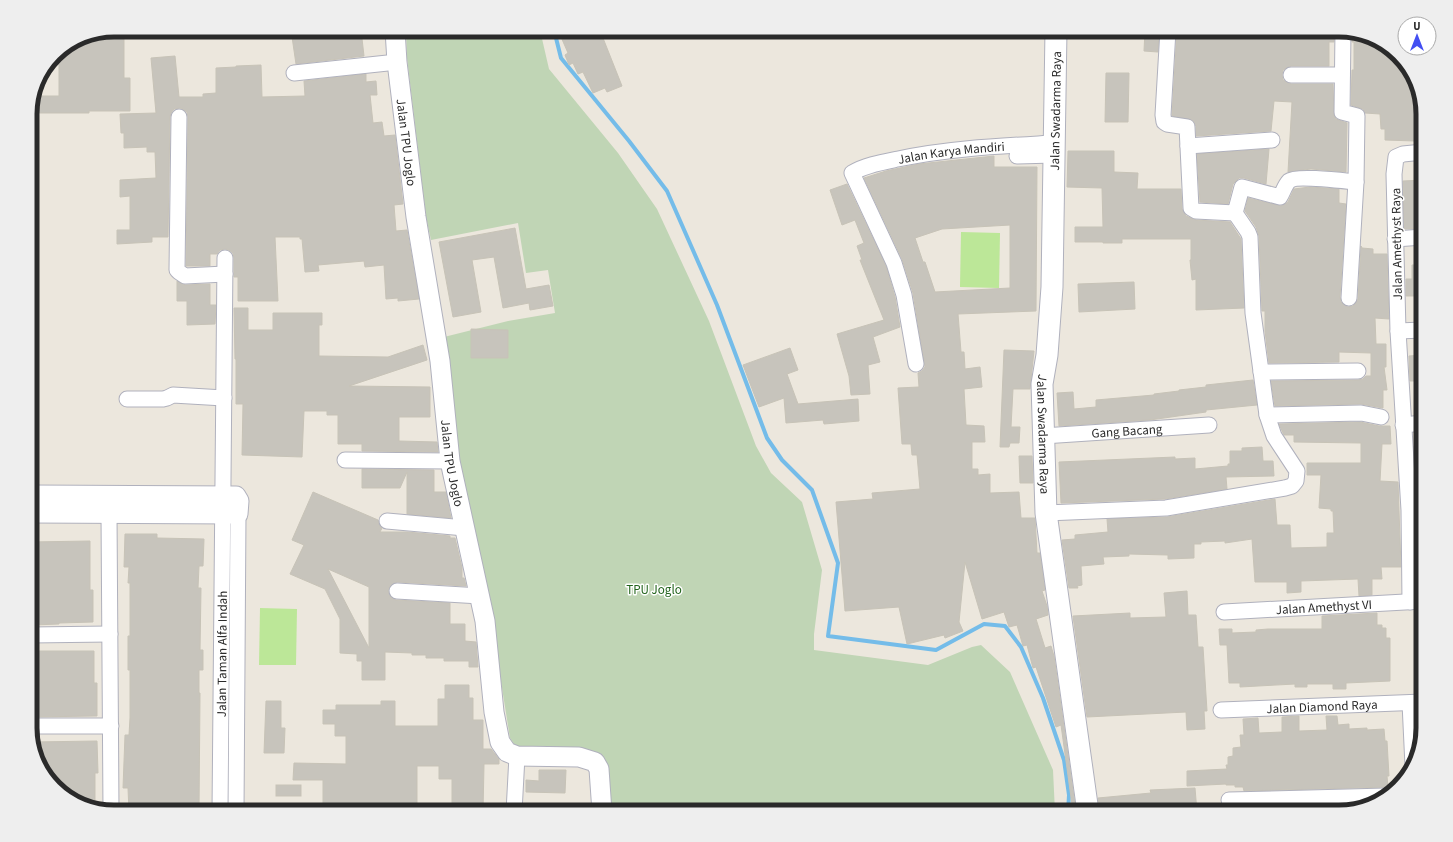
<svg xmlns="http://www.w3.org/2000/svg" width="1453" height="842" font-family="'Source Sans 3',sans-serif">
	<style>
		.cemetery { fill: #c0d5b5 }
		.pitch { fill: #bce798 }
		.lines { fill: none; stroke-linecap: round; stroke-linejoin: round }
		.stream { stroke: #74bce9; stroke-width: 4 }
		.building { fill: #c7c4bc; stroke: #c7c3b7; fill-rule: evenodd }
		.minor-casing { stroke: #b0b1bd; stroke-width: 17 }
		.tertiary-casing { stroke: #b0b1bd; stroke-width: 21 }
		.secondary-casing { stroke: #b0b1bd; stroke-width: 23 }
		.minor { stroke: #fff; stroke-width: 15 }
		.tertiary { stroke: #fff; stroke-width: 19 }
		.secondary { stroke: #fff; stroke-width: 21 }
		.labels { text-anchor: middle; stroke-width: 3; stroke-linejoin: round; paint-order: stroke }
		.street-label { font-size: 13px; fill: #2a2a2a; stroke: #fff }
		.park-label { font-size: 13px; fill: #23641d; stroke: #fff }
		.rim { fill: none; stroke: #2a2a2a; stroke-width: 5 }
	</style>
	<rect width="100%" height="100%" fill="#ece7dd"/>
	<path class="cemetery" d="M 406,30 L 540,30 L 549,69 L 618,153 L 657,209 L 709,321 L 756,446 L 771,473 L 802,502 L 822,570 L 814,634 L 814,650 L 928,665 L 972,647 L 981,645 L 1010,672 L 1053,770 L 1055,812 L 604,812 L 602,757 L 523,758 L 510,738 L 491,619 L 456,448 L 444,337 L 508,321 L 555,313 L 548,270 L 526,273 L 518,223 L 431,240 L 426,217 L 407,58 Z"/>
	<g class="pitch">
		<path d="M 961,232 L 1000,233 L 999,288 L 960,287 Z"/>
		<path d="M 260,608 L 297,609 L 296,665 L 259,665 Z"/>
	</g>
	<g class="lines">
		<path class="stream" d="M 554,30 L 561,58 L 629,141 L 667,191 L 717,305 L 767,438 L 782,460 L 812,490 L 838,563 L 828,636 L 936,650 L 984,624 L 1005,626 L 1021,647 L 1043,698 L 1064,760 L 1069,795 L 1068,812"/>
	</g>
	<g class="building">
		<path d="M 114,30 L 124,30 L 124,78 L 130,78 L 130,111 L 89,111 L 89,113 L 30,113 L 33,96 L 59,96 L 59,64 L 48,64 L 55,54 L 82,36 Z"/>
		<path d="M 291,30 L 361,30 L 364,56 L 296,64 Z"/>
		<path d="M 558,30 L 584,30 L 588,39 L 601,33 L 622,86 L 607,92 L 605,88 L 593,93 L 583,72 L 578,74 L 573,63 L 569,65 L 565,55 L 568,53 Z"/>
		<path d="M 1145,30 L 1159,30 L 1158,52 L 1144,51 Z"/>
		<path d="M 1177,30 L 1213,30 L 1213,36 L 1245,37 L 1245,35 L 1253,35 L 1253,32 L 1259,32 L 1259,31 L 1334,30 L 1334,42 L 1329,42 L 1329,66 L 1291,66 L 1283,70 L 1282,75 L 1283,80 L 1291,84 L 1333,84 L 1334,115 L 1336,119 L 1347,123 L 1346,172 L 1311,169 L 1288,172 L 1292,102 L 1274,101 L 1271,131 L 1196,136 L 1196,126 L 1192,120 L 1172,116 Z"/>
		<path d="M 1352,33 L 1381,41 L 1412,72 L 1423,109 L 1423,138 L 1415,138 L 1415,141 L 1385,140 L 1385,129 L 1381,129 L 1380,114 L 1365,113 L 1363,109 L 1351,105 L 1352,70 L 1354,70 L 1354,42 L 1352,42 Z"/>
		<path d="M 175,56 L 179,97 L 203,97 L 203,94 L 216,93 L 216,68 L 236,67 L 236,66 L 261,65 L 262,97 L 305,96 L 304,81 L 366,74 L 366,82 L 376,81 L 377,95 L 370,95 L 373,123 L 382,122 L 384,136 L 395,135 L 403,204 L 394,205 L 396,231 L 407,230 L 419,299 L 398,301 L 398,298 L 386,299 L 384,265 L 365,267 L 364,261 L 318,265 L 319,271 L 305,272 L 302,239 L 300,239 L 300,237 L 275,237 L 278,301 L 238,301 L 238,277 L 234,277 L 234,258 L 233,253 L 229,250 L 225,249 L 220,250 L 217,254 L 210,254 L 210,266 L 186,266 L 188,117 L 187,112 L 180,108 L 174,109 L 171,113 L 170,117 L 168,237 L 152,237 L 152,242 L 117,244 L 117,230 L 130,230 L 130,196 L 120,197 L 120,180 L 156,178 L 155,152 L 147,152 L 147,147 L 124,148 L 124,133 L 121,133 L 120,114 L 156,113 L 151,58 Z"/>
		<path d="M 1106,73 L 1129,73 L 1128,122 L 1105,122 Z"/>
		<path d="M 1269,149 L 1266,184 L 1244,178 L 1239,178 L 1233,184 L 1228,204 L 1200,202 L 1197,154 Z"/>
		<path d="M 1068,151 L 1114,151 L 1114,172 L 1138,173 L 1137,189 L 1181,189 L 1182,209 L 1186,216 L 1196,220 L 1230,222 L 1241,239 L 1244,308 L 1196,310 L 1196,279 L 1192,280 L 1190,260 L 1191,260 L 1191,239 L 1122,239 L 1122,243 L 1103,243 L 1103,242 L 1075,242 L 1075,227 L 1103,227 L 1102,188 L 1067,187 Z"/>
		<path d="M 994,156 L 994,167 L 1037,167 L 1036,311 L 958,314 L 961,352 L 964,352 L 965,369 L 980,367 L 982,387 L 964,389 L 966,425 L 984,426 L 985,442 L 972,442 L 972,469 L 978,469 L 978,475 L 990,474 L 990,493 L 1019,492 L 1021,518 L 1035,518 L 1037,553 L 1040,553 L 1045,590 L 1042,591 L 1047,606 L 1048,615 L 1036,619 L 1045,648 L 1051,646 L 1054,656 L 1076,812 L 1073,812 L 1061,725 L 1056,727 L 1036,667 L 1033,668 L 1027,645 L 1023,646 L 1017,625 L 1009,627 L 1004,612 L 982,619 L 965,562 L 959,622 L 963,631 L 945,638 L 944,635 L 907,644 L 899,607 L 845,611 L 836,502 L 873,499 L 872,493 L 920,489 L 917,455 L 912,455 L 911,444 L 902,444 L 898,388 L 919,387 L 918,373 L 922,371 L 925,367 L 913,293 L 902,259 L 864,178 L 886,171 L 919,164 ZM 1010,225 L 1010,288 L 935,292 L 925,262 L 923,262 L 915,238 L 942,229 Z"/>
		<path d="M 1423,180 L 1423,228 L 1404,229 L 1403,181 Z"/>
		<path d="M 847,184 L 886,266 L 895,297 L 900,327 L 873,337 L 880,362 L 868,365 L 870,394 L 851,395 L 849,376 L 837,334 L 884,320 L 860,260 L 862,260 L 857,246 L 864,243 L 855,220 L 842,225 L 830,190 Z"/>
		<path d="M 1310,187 L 1339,189 L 1339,203 L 1346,204 L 1340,297 L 1341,302 L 1344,305 L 1348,307 L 1353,306 L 1356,303 L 1358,299 L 1361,246 L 1362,248 L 1373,249 L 1373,254 L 1387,254 L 1389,319 L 1375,318 L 1376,344 L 1386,344 L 1386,367 L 1384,367 L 1387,390 L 1383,390 L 1383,408 L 1361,404 L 1275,406 L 1271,381 L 1358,380 L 1363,379 L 1366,376 L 1371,376 L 1371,353 L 1339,352 L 1339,362 L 1269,363 L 1265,331 L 1265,311 L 1262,311 L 1259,236 L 1256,227 L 1245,211 L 1248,198 L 1281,206 L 1288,202 L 1294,189 Z"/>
		<path d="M 515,228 L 526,289 L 549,285 L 553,306 L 530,310 L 529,303 L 503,308 L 494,257 L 472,260 L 481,312 L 453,317 L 439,242 Z"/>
		<path d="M 1412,265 L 1423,265 L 1423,296 L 1406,296 L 1406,279 L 1412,279 Z"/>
		<path d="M 177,281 L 185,285 L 210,284 L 210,305 L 216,305 L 215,324 L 187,325 L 187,301 L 177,301 Z"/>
		<path d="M 1134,282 L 1135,309 L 1079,312 L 1078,284 Z"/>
		<path d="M 234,308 L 248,308 L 248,330 L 273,330 L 273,313 L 322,313 L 322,325 L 319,325 L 319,356 L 388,357 L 423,345 L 427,360 L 349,386 L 430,387 L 430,417 L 399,417 L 399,441 L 437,442 L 438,452 L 362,451 L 362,444 L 338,444 L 338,415 L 327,415 L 327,411 L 304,411 L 302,457 L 242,455 L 243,404 L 236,404 L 236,359 L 235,359 Z"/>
		<path d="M 471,329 L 508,330 L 508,358 L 471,358 Z"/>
		<path d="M 790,348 L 798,370 L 787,374 L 798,404 L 858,399 L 859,421 L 824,424 L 823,420 L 786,423 L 784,398 L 759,407 L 743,365 Z"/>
		<path d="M 1004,350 L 1034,351 L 1030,389 L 1013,389 L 1011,427 L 1020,427 L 1019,443 L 1010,443 L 1009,447 L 1000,447 Z"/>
		<path d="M 1421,355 L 1421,366 L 1423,366 L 1423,381 L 1410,381 L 1409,356 Z"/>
		<path d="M 1253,380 L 1257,405 L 1206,410 L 1206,412 L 1150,420 L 1059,426 L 1057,393 L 1073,392 L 1074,409 L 1096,407 L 1096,400 L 1154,395 L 1154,394 L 1179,391 L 1179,390 L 1206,387 L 1206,385 Z"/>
		<path d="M 1360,422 L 1379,426 L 1390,426 L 1391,444 L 1382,444 L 1380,481 L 1398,482 L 1401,567 L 1381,567 L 1382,579 L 1372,579 L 1372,595 L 1359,596 L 1358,579 L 1301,581 L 1301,592 L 1287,593 L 1287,582 L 1255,582 L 1252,539 L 1225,543 L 1225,541 L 1201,542 L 1201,544 L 1194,544 L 1194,558 L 1168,559 L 1168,555 L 1129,554 L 1129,556 L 1103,557 L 1104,564 L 1081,566 L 1082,585 L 1077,586 L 1078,588 L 1069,588 L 1062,540 L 1075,539 L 1075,535 L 1108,532 L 1107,519 L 1167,517 L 1275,499 L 1277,525 L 1290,525 L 1291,548 L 1327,547 L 1327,533 L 1334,533 L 1333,511 L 1331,511 L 1331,509 L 1319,508 L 1321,475 L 1307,475 L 1307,463 L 1361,463 L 1361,443 L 1294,442 L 1294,435 L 1284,435 L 1279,424 Z"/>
		<path d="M 1423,445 L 1423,502 L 1418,503 L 1414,446 Z"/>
		<path d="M 1262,447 L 1263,461 L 1273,461 L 1274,476 L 1226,477 L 1227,489 L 1165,499 L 1061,503 L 1059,462 L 1175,457 L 1175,459 L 1195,458 L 1195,469 L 1228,466 L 1228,464 L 1230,464 L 1230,451 L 1242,451 L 1242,448 Z"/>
		<path d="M 1019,456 L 1032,456 L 1033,483 L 1020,483 Z"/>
		<path d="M 362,469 L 434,470 L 434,492 L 446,492 L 451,518 L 407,514 L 407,472 L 400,488 L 362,488 Z"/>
		<path d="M 313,492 L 378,520 L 379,524 L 382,528 L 380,532 L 407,532 L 450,536 L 450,538 L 455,538 L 462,568 L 462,578 L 464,578 L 466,586 L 397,582 L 390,586 L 388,591 L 392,598 L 396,600 L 450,603 L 450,624 L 465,624 L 465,641 L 476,642 L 478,667 L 469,667 L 469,661 L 444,661 L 444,658 L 426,658 L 426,655 L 412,655 L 412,653 L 385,652 L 385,680 L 362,680 L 362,661 L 357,661 L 357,654 L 340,653 L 340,619 L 325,589 L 290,574 L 304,545 L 292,540 ZM 328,569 L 369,587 L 369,648 Z"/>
		<path d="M 125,534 L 157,534 L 157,538 L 204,539 L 203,566 L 199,566 L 198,588 L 201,588 L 200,650 L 203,650 L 203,670 L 199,670 L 199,693 L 200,693 L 199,812 L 129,812 L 128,788 L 123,788 L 125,735 L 129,735 L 130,718 L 130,670 L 128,670 L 128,636 L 130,636 L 130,583 L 128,583 L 129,567 L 124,567 Z"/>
		<path d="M 90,541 L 90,590 L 93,590 L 93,622 L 59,623 L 59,624 L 33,625 L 32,582 L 30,582 L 30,542 Z"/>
		<path d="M 1418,549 L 1423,549 L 1423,565 L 1419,566 Z"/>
		<path d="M 1187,591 L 1188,615 L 1196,615 L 1198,647 L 1203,647 L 1207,711 L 1204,711 L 1205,729 L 1187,730 L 1186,712 L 1087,717 L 1073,616 L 1130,613 L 1130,618 L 1166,617 L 1164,593 Z"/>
		<path d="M 1377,613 L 1377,625 L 1382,625 L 1382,628 L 1386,628 L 1386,638 L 1390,638 L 1390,681 L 1346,683 L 1346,689 L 1333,689 L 1333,684 L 1307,684 L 1307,687 L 1295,687 L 1295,684 L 1240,687 L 1240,683 L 1229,683 L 1227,645 L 1220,645 L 1219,629 L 1232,629 L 1232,633 L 1256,632 L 1256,630 L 1268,629 L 1322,629 L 1322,616 Z"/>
		<path d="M 30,651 L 94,651 L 94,683 L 97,683 L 97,716 L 30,717 Z"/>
		<path d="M 445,685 L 469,685 L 469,698 L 473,698 L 473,720 L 483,720 L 483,749 L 491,749 L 499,759 L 499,764 L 484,764 L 483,812 L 452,812 L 452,779 L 439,779 L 439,766 L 417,766 L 417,808 L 372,808 L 372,811 L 338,811 L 338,812 L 323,812 L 323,780 L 293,780 L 294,763 L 346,764 L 346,736 L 335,736 L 335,724 L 323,724 L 323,710 L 336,710 L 336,705 L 381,705 L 381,701 L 395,701 L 395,726 L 438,726 L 438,699 L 445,699 Z"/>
		<path d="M 266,701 L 281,701 L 281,728 L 285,728 L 284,753 L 264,753 Z"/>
		<path d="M 1299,716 L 1299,731 L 1327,730 L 1326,716 L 1337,716 L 1338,725 L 1349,724 L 1349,729 L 1367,728 L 1367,730 L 1384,729 L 1385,741 L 1387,741 L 1389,776 L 1387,776 L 1388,787 L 1244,791 L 1243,787 L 1235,787 L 1235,785 L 1226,785 L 1226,784 L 1187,786 L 1187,771 L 1227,769 L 1226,765 L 1228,765 L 1228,757 L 1233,756 L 1233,748 L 1241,747 L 1240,735 L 1244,735 L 1243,719 L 1258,718 L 1259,733 L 1282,732 L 1282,717 Z"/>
		<path d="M 97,741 L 98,773 L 95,773 L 95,807 L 72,801 L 44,775 L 33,742 Z"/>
		<path d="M 539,770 L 566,770 L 565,793 L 526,792 L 526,780 L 539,781 Z"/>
		<rect x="276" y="785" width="25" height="11"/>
		<path d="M 1195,788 L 1197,812 L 1100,812 L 1098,798 L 1151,793 L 1150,790 Z"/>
		<path d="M 1363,806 L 1339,812 L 1276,812 L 1276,808 Z"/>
	</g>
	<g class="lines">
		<defs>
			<g id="minor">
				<path d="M 1168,30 L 1163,115 L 1164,122 L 1167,124 L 1187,127 L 1191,208 L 1196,211 L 1235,213 L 1242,187 L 1280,197 C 1283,192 1285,185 1289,181 C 1296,175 1345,181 1356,182"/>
				<path d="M 1343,31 L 1342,112 L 1357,116 L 1356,182 L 1349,298"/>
				<path d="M 294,73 L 397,62"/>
				<path d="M 1291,75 L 1342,75"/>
				<path d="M 179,117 L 177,270 L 179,272 L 185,276 L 225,274"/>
				<path d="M 1188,146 L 1272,140"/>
				<path d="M 1017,156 L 1054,155"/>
				<path d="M 1395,239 L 1423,237"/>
				<path d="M 1398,331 L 1423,330"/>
				<path id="s1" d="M 916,364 L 904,295 L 894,263 L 852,173 C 865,165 883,162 898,159 C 950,148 1002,146 1054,143"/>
				<path d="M 1261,372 L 1358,371"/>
				<path d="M 127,399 L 163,399 L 167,398 L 173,395 L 224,398"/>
				<path d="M 1267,415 L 1361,413 L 1381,417"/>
				<path d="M 1403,425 L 1423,423"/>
				<path id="s2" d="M 1043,436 L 1209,425"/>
				<path d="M 345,460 L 450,461"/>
				<path d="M 1046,513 L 1166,508 L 1285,488 L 1292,486 L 1296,481 L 1297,471 L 1274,436 L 1267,415 L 1253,313 L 1250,237 L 1248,232 L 1235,213"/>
				<path d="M 109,514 L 111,811"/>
				<path d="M 387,521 L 465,528"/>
				<path d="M 397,591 L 480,596"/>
				<path d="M 1410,602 L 1409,510 L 1398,331 L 1394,174 L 1396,157 L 1403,154 L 1423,152"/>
				<path id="s3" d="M 1224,612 L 1423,601"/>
				<path d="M 30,635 L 110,634"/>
				<path d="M 1410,703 L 1413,766"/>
				<path id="s4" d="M 1221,710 L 1423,702"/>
				<path d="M 30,726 L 111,726"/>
				<path d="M 1229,800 L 1386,796"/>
				<path id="s5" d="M 220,812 L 225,258"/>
				<path d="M 236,812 L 238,514"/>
				<path d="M 514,812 L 517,756"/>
			</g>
			<g id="tertiary">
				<path id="s6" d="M 395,30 L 397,62 L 416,217 L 440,361 L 450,461 L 485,621 L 494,712 L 500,742 L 507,752 L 517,756 L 579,757 L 595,762 L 599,769 L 602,812"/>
				<path d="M 30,495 L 236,496 L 239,501 L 238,514 L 30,513"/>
			</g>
			<g id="secondary">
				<path id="s7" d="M 1056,30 L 1052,287 L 1047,355 L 1042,384 L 1046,513 L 1088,812"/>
			</g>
		</defs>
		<use href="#minor" class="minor-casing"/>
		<use href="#tertiary" class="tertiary-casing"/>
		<use href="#secondary" class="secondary-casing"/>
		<use href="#minor" class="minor"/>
		<use href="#tertiary" class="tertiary"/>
		<use href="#secondary" class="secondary"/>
	</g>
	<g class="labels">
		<g class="street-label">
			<text transform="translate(1055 111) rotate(-89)" y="5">Jalan Swadarma Raya</text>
			<text dy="5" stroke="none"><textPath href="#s6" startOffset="113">Jalan TPU Joglo</textPath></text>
			<text dy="5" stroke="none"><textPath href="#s1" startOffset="305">Jalan Karya Mandiri</textPath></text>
			<text transform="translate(1396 244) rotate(-91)" y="5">Jalan Amethyst Raya</text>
			<text dy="5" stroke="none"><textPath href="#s2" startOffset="84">Gang Bacang</textPath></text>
			<text dy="5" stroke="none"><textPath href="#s7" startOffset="405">Jalan Swadarma Raya</textPath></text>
			<text dy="5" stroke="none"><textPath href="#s6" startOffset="437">Jalan TPU Joglo</textPath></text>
			<text dy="5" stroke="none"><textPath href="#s3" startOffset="100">Jalan Amethyst VI</textPath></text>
			<text dy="5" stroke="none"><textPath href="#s5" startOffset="158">Jalan Taman Alfa Indah</textPath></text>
			<text dy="5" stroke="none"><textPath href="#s4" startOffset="101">Jalan Diamond Raya</textPath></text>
		</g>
		<g class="park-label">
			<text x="654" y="594">TPU Joglo</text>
		</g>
	</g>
	<path d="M0 0H1453V842H0ZM114 37H1339A77 77 0 0 1 1416 114V728A77 77 0 0 1 1339 805H114A77 77 0 0 1 37 728V114A77 77 0 0 1 114 37Z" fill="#eee" fill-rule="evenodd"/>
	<path class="rim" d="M114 37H1339A77 77 0 0 1 1416 114V728A77 77 0 0 1 1339 805H114A77 77 0 0 1 37 728V114A77 77 0 0 1 114 37Z"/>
	<g transform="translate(1417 36)"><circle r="19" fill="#ffffff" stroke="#aaaaaa"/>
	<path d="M0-3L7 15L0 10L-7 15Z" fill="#434ff2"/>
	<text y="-6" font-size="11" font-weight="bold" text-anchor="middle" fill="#2a2a2a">U</text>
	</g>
</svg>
